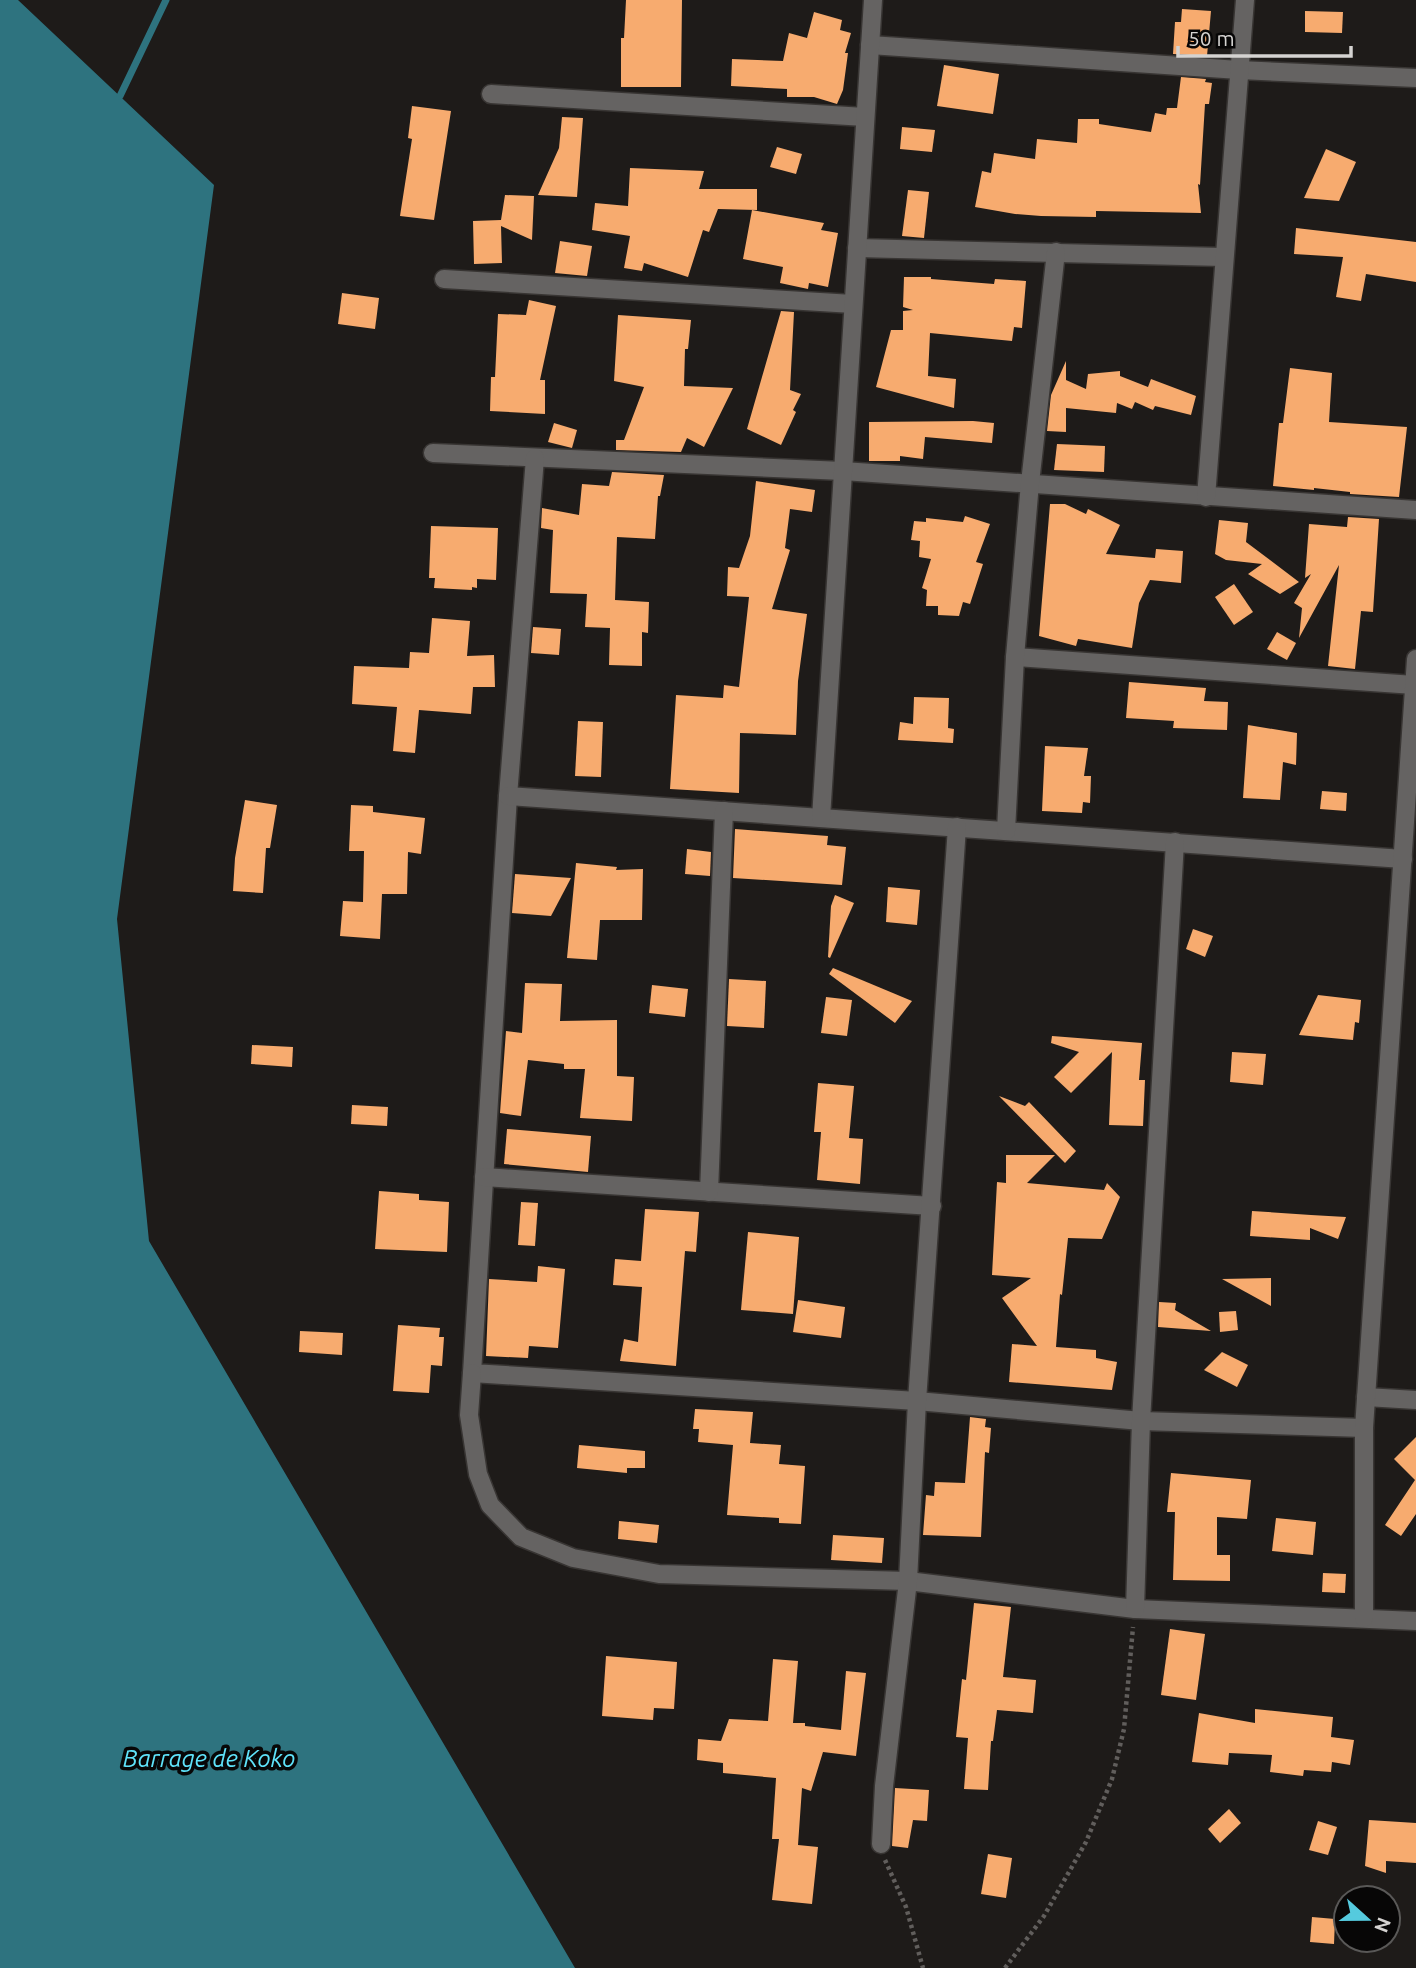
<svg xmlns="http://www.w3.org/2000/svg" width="1416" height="1968" font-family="Ubuntu,sans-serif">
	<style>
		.water { fill: #2e737f }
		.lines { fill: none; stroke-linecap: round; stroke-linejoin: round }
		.stream { stroke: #2e737f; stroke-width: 7 }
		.building { fill: #f7ab6f }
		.minor-casing { stroke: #383533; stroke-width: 21 }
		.path { stroke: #615e5c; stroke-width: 4.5; stroke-dasharray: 3.5 3.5; stroke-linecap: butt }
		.minor { stroke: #656362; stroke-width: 18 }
		.labels { text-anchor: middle; stroke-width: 7; stroke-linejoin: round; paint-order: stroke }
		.water-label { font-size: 24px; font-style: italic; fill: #5fe3fa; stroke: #070606 }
	</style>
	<rect width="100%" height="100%" fill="#1e1b19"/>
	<path class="water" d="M 0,0 L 18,0 L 214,185 L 117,919 L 149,1241 L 575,1968 L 0,1968 Z"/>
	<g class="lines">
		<path class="stream" d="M 120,96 L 166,0"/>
	</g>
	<g class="building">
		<path d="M 626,0 L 682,0 L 681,87 L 621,87 L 621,38 L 624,38 Z"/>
		<path d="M 1182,9 L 1211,11 L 1207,56 L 1173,54 L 1175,22 L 1181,22 Z"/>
		<path d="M 1305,11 L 1343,12 L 1342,33 L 1305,32 Z"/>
		<path d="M 814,12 L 842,20 L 840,30 L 851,33 L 845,53 L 848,53 L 843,90 L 837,104 L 814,97 L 787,97 L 787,89 L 731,86 L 732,59 L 783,61 L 789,33 L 807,38 Z"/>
		<path d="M 944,65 L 999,74 L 993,114 L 937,106 Z"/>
		<path d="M 1181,77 L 1206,79 L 1205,82 L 1212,83 L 1209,104 L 1205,104 L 1200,185 L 1198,184 L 1201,213 L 1096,211 L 1096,217 L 1041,216 L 1015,214 L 975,207 L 982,171 L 991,173 L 994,153 L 1035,159 L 1037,139 L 1077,143 L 1078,119 L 1099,119 L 1099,124 L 1151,132 L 1155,113 L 1166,115 L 1167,108 L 1177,108 Z"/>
		<path d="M 412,106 L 451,111 L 434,220 L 400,216 L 412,139 L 408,138 Z"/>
		<path d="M 562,117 L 583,118 L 577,197 L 538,195 L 559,148 Z"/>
		<path d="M 902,127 L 935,130 L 932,152 L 900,149 Z"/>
		<path d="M 777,147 L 802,154 L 796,174 L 770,167 Z"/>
		<path d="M 1326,149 L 1356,162 L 1339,201 L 1304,198 Z"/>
		<path d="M 630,168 L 704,171 L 699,189 L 757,189 L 757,210 L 718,209 L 709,232 L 703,230 L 688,277 L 644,263 L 642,271 L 624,268 L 630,236 L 592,230 L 595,203 L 628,206 Z"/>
		<path d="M 908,190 L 929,192 L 924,238 L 902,236 Z"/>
		<path d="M 505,195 L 534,196 L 532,240 L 501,226 L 502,263 L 474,264 L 473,221 L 501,220 Z"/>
		<path d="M 752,210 L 824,223 L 821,230 L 838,233 L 828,287 L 809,283 L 808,289 L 780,283 L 783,267 L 743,259 Z"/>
		<path d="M 1296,228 L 1416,242 L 1416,282 L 1366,274 L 1361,301 L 1336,297 L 1343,257 L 1294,254 Z"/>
		<path d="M 560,241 L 592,246 L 587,276 L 555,273 Z"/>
		<path d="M 904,277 L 931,277 L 931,279 L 994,284 L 995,279 L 1026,281 L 1022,328 L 1014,327 L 1012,341 L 930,333 L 928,376 L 956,379 L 954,408 L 876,387 L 891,330 L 903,330 L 903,311 L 913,310 L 903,307 Z"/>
		<path d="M 342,293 L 379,298 L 375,329 L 338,324 Z"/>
		<path d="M 529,300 L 556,306 L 540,380 L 545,380 L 545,414 L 490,411 L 491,377 L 495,377 L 498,314 L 526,315 Z"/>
		<path d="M 781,311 L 794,312 L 790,390 L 801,394 L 793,410 L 796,412 L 781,445 L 747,429 Z"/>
		<path d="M 618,315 L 691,320 L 688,349 L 685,349 L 684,386 L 733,388 L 704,447 L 687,438 L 681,452 L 616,450 L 616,440 L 624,440 L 644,387 L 614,381 Z"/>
		<path d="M 1066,361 L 1066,380 L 1086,389 L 1088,374 L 1120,371 L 1120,376 L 1148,387 L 1151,379 L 1196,396 L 1191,415 L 1155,406 L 1153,410 L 1135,402 L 1132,409 L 1117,403 L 1116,413 L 1066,408 L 1066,432 L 1047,431 L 1051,395 Z"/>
		<path d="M 1290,368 L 1332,373 L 1329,422 L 1407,427 L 1399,497 L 1350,494 L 1350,492 L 1314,488 L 1314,490 L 1273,486 L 1279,423 L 1283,423 Z"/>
		<path d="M 973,421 L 994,423 L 992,443 L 925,437 L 923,459 L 900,456 L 900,461 L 869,461 L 869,422 Z"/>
		<path d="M 554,423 L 577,430 L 572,448 L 548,442 Z"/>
		<path d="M 1057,444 L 1105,446 L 1104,472 L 1054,470 Z"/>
		<path d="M 612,472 L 664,475 L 660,496 L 658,496 L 655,539 L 617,537 L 615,600 L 649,602 L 648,633 L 642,632 L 642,666 L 609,665 L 610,628 L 585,627 L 587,594 L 550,593 L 553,530 L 541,528 L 542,508 L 579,515 L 582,484 L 609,486 Z"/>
		<path d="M 756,481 L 815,490 L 812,512 L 790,509 L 785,548 L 790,550 L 772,609 L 807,614 L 798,681 L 796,735 L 740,733 L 739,793 L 670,789 L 676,695 L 723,698 L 724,685 L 739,687 L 749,597 L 727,596 L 728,567 L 739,568 L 750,536 Z"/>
		<path d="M 1050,504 L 1065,504 L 1086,514 L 1088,509 L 1120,525 L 1106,554 L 1155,558 L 1156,549 L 1183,551 L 1181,583 L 1150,580 L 1139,603 L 1132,648 L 1078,639 L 1076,646 L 1039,636 Z"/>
		<path d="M 965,516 L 990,524 L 976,562 L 983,564 L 970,604 L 963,602 L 959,616 L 938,615 L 938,606 L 926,606 L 927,590 L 922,588 L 931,559 L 919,557 L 920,541 L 911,540 L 914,521 L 926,522 L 926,518 L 963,522 Z"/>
		<path d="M 1348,517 L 1379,519 L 1373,612 L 1361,611 L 1355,669 L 1328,666 L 1339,565 L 1299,638 L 1302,608 L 1294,603 L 1311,574 L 1305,578 L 1309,524 L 1347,527 Z"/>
		<path d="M 1219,520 L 1248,523 L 1246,542 L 1299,582 L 1280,594 L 1248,574 L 1262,564 L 1226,560 L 1215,554 Z"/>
		<path d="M 431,526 L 498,528 L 496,580 L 477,579 L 477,588 L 472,587 L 472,590 L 434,588 L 435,578 L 429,578 Z"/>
		<path d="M 1234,584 L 1253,612 L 1234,625 L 1215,597 Z"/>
		<path d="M 432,618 L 470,621 L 467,656 L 494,655 L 495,687 L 473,687 L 471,714 L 419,710 L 415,753 L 393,751 L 397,707 L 352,704 L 354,666 L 409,668 L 410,652 L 429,653 Z"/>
		<path d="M 533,627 L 561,629 L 559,655 L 531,653 Z"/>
		<path d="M 1277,632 L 1296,643 L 1287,660 L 1267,649 Z"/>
		<path d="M 1129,682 L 1206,688 L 1204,701 L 1228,702 L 1227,730 L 1173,728 L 1174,721 L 1126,718 Z"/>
		<path d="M 914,697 L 949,698 L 948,728 L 954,729 L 953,743 L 898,740 L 900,722 L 913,724 Z"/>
		<path d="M 578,721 L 603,722 L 601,777 L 575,776 Z"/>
		<path d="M 1248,725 L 1297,733 L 1296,765 L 1283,762 L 1280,800 L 1243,798 Z"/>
		<path d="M 1045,746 L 1088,748 L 1084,776 L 1091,776 L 1090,803 L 1083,802 L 1082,813 L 1042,811 Z"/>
		<path d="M 1322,791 L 1347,793 L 1346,811 L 1320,809 Z"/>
		<path d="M 245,800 L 277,805 L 270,848 L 266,848 L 263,893 L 233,891 L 235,858 Z"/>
		<path d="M 351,805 L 373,806 L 373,812 L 425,818 L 421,854 L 408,852 L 407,894 L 382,894 L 380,939 L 340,936 L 343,901 L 363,902 L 364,851 L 349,851 Z"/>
		<path d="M 735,829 L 828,836 L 827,845 L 846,847 L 842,885 L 733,878 Z"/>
		<path d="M 687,849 L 711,852 L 710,876 L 685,874 Z"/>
		<path d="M 576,863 L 617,867 L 616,870 L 643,869 L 642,920 L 600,920 L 597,960 L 567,958 Z"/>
		<path d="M 515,874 L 571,878 L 551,916 L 512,913 Z"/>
		<path d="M 888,887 L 920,890 L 917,925 L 886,922 Z"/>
		<path d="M 835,895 L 854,903 L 830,958 L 828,957 L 831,906 Z"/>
		<path d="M 1193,929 L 1213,936 L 1205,957 L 1186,949 Z"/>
		<path d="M 833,968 L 912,1001 L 895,1023 L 829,974 Z"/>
		<path d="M 729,979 L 766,981 L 764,1028 L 727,1026 Z"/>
		<path d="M 525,983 L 562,984 L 560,1021 L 617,1020 L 617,1076 L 634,1077 L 632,1121 L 580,1118 L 585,1069 L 564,1069 L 564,1064 L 528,1060 L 521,1116 L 500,1113 L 506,1031 L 522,1033 Z"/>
		<path d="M 652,985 L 688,989 L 685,1017 L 649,1013 Z"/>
		<path d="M 1318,995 L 1361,1000 L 1359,1023 L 1355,1022 L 1353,1040 L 1299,1035 Z"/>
		<path d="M 826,997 L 852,1000 L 847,1036 L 821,1033 Z"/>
		<path d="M 1052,1036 L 1142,1043 L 1139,1080 L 1145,1080 L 1143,1126 L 1109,1125 L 1112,1052 L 1071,1093 L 1054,1077 L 1079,1052 L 1051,1043 Z"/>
		<path d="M 252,1045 L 293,1047 L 292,1067 L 251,1064 Z"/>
		<path d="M 1232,1052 L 1266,1054 L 1263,1085 L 1230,1082 Z"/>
		<path d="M 818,1083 L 854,1086 L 849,1138 L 863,1139 L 860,1184 L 817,1180 L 821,1132 L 814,1132 Z"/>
		<path d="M 999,1096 L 1025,1106 L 1029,1102 L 1076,1151 L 1065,1163 Z"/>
		<path d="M 352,1105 L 388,1107 L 387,1126 L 351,1124 Z"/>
		<path d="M 507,1129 L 591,1136 L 588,1172 L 504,1164 Z"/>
		<path d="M 1006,1155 L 1055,1155 L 1027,1183 L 1104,1190 L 1107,1183 L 1120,1197 L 1102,1239 L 1068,1238 L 1062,1295 L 1060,1294 L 1056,1347 L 1096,1350 L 1096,1358 L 1117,1362 L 1112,1390 L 1009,1382 L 1012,1344 L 1037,1346 L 1002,1298 L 1031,1278 L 992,1275 L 997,1182 L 1006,1183 Z"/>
		<path d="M 379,1191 L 419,1194 L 419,1200 L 449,1202 L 447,1252 L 375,1249 Z"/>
		<path d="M 521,1202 L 538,1203 L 535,1246 L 518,1245 Z"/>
		<path d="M 645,1209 L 699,1212 L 696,1252 L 685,1251 L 676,1366 L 620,1361 L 624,1339 L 638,1342 L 642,1287 L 613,1285 L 615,1259 L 641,1261 Z"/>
		<path d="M 1252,1211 L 1311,1215 L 1346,1217 L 1338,1239 L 1310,1228 L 1310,1240 L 1250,1236 Z"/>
		<path d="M 748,1232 L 799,1237 L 793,1314 L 741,1310 Z"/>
		<path d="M 538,1266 L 565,1269 L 558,1348 L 529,1346 L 528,1358 L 486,1356 L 489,1279 L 537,1282 Z"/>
		<path d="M 1271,1278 L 1271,1306 L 1222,1279 Z"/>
		<path d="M 798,1300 L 845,1307 L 841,1338 L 793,1332 Z"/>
		<path d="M 1159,1302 L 1176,1303 L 1175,1310 L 1211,1331 L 1158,1327 Z"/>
		<path d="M 1236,1311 L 1238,1330 L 1220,1332 L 1219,1312 Z"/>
		<path d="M 398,1325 L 440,1328 L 439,1337 L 444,1337 L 442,1366 L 431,1365 L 429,1393 L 393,1391 Z"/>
		<path d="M 300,1331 L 343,1333 L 342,1355 L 299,1352 Z"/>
		<path d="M 1222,1352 L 1248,1365 L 1237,1387 L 1204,1370 Z"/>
		<path d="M 695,1409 L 753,1412 L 750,1443 L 781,1445 L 779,1464 L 805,1466 L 801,1524 L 779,1523 L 779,1518 L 727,1515 L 733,1445 L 698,1442 L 699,1429 L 693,1429 Z"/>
		<path d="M 970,1417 L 986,1419 L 985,1427 L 991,1428 L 989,1453 L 985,1452 L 981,1537 L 923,1535 L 926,1495 L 934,1496 L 935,1482 L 965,1483 Z"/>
		<path d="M 1416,1437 L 1416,1514 L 1401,1536 L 1385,1525 L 1415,1480 L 1394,1459 Z"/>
		<path d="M 579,1445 L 645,1451 L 645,1468 L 627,1468 L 627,1473 L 577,1468 Z"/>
		<path d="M 1171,1473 L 1251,1480 L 1247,1519 L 1217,1517 L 1217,1555 L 1230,1555 L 1230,1581 L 1173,1580 L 1175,1512 L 1167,1512 Z"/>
		<path d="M 1276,1518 L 1316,1522 L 1313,1555 L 1272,1551 Z"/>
		<path d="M 619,1521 L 659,1525 L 657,1543 L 618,1539 Z"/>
		<path d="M 833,1535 L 884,1538 L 882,1563 L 831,1560 Z"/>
		<path d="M 1323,1573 L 1346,1574 L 1345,1593 L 1322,1592 Z"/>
		<path d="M 974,1603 L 1011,1607 L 1003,1677 L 1036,1680 L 1033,1713 L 997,1710 L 993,1741 L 991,1741 L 988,1790 L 964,1789 L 968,1738 L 956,1737 L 962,1679 L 966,1680 Z"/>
		<path d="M 1170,1629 L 1205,1634 L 1196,1700 L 1161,1695 Z"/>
		<path d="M 606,1656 L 677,1662 L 674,1709 L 654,1708 L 653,1720 L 602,1716 Z"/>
		<path d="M 773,1659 L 798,1661 L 793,1723 L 805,1723 L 805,1726 L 841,1730 L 846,1671 L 866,1673 L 856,1756 L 823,1752 L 811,1791 L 802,1788 L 798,1845 L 818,1847 L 812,1904 L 772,1900 L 779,1839 L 772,1839 L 776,1778 L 723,1773 L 723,1763 L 697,1760 L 698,1739 L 721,1741 L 729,1719 L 768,1721 Z"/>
		<path d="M 1255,1709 L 1333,1717 L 1331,1737 L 1354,1740 L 1350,1765 L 1332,1762 L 1331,1772 L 1304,1770 L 1303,1776 L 1270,1772 L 1272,1755 L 1229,1753 L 1228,1765 L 1192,1762 L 1199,1713 L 1255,1723 Z"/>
		<path d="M 895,1788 L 929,1790 L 927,1821 L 913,1820 L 908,1848 L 892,1846 Z"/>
		<path d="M 1229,1809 L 1241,1823 L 1220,1843 L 1208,1829 Z"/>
		<path d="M 1369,1820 L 1416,1823 L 1416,1863 L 1386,1861 L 1386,1873 L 1365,1866 Z"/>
		<path d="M 1318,1821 L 1337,1827 L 1328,1855 L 1309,1850 Z"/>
		<path d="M 988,1854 L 1012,1858 L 1006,1898 L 981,1894 Z"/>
		<path d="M 1312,1917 L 1335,1919 L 1334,1944 L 1310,1942 Z"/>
	</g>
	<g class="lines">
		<defs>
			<g id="minor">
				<path d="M 870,45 L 1239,70 L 1416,78"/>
				<path d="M 491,94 L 865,117"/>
				<path d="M 857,248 L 1223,257"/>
				<path d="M 444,279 L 853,304"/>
				<path d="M 433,453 L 843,471 L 1416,510"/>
				<path d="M 535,458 L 508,796 L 472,1373 L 917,1401 L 1141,1421 L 1364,1428"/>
				<path d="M 1206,497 L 1245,0"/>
				<path d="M 1015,657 L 1414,685"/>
				<path d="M 508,796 L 1403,859"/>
				<path d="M 821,818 L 873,0"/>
				<path d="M 1006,831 L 1015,657 L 1030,483 L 1056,252"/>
				<path d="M 484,1177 L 932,1206"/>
				<path d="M 709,1192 L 724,811"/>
				<path d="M 472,1373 L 469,1415 L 478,1474 L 490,1505 L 521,1537 L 573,1558 L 659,1574 L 908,1581 L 1135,1609 L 1416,1621"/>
				<path d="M 1366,1397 L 1416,1400"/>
				<path d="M 1135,1609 L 1141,1421 L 1175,842"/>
				<path d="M 1364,1618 L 1364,1428 L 1416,659"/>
				<path d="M 881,1844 L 884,1786 L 908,1581 L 917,1401 L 957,827"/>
			</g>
		</defs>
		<use href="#minor" class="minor-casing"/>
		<g class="path">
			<path d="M 885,1860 L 906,1907 L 923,1968"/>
			<path d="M 1005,1968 L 1044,1916 L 1086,1842 L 1112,1779 L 1124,1729 L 1133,1627"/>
		</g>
		<use href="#minor" class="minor"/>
	</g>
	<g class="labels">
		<g class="water-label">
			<text x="209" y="1767">Barrage de Koko</text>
		</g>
	</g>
	<g transform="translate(1367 1919) rotate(111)"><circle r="33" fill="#070606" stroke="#595857" stroke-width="2"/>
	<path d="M0-5L12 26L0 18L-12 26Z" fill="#55cade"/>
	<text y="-10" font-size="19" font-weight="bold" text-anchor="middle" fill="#d5d3d1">N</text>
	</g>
	<path d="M1178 46v10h173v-10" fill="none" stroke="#d5d3d1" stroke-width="3.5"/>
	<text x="1188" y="46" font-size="21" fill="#d5d3d1" stroke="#070606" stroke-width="5" paint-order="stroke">50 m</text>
</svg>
